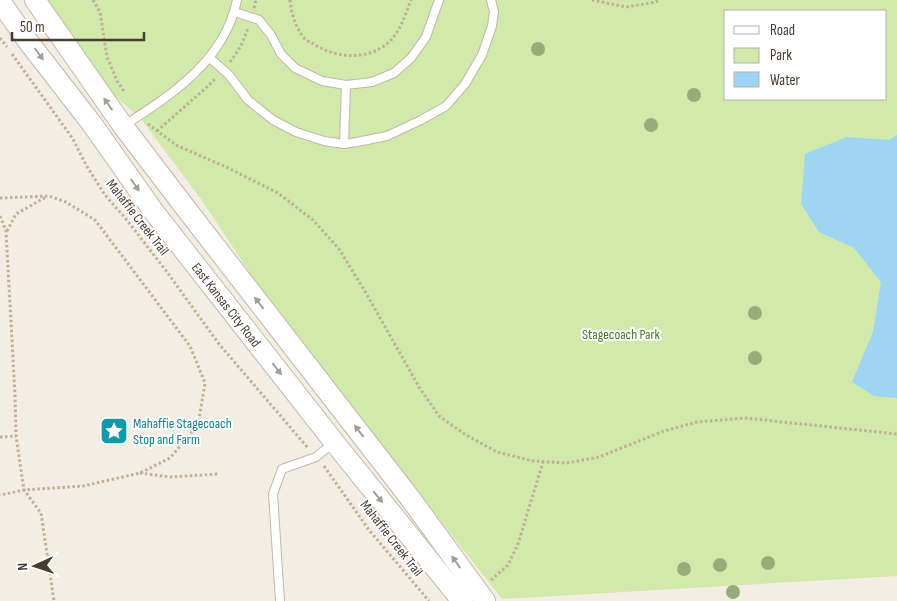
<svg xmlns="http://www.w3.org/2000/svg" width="897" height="601" font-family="'Sofia Sans Condensed',sans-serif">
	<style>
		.green { fill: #d1e9aa; fill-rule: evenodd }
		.water { fill: #9dd5f3 }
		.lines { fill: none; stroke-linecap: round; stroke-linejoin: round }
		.service-casing { stroke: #c2b8a9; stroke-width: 10 }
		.tertiary-casing { stroke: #c2b8a9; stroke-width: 22 }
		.path { stroke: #c1b097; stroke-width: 3; stroke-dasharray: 2.5 2.5; stroke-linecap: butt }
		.service { stroke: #fff; stroke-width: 8 }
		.tertiary { stroke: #fff; stroke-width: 20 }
		.tree { fill: #96ad7b }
		.oneway { fill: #a29e9a }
		.labels { text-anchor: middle; stroke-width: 4; stroke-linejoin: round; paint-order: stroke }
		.street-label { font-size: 14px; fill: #453d34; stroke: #fff }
		.park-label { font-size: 14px; fill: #4a7925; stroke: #fff }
		.culture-label { font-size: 14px; fill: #0d838f; stroke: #fff; text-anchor: start }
	</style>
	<rect width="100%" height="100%" fill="#f3ede4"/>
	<path class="green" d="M 43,0 L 897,0 L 897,576 L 502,599 L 269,302 L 203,202 L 142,120 L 107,89 ZM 726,11 L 886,11 L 886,99 L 726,99 Z"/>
	<path class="water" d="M 897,135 L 897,398 L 874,396 L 852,382 L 873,332 L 881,282 L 854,248 L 819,232 L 801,204 L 805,154 L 847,137 L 889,140 Z"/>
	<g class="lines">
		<defs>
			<g id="service">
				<path d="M 235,12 L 259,20 L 271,35 L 281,54 L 295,68 L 322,81 L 346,85 L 372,82 L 394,73 L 411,58 L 426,37 L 439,0"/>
				<path d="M 210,58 L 229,75 L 248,100 L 273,120 L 296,132 L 324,141 L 344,144 L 357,142 L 387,136 L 421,120 L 446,106 L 465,84 L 482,55 L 492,26 L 494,12 L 491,0"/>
				<path d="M 123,126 C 172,95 225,60 237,0"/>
				<path d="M 344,144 L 346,85"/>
				<path d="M 280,601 L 273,494 L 282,469 L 316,457 L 333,443"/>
			</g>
			<g id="tertiary">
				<path d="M 35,0 L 123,126 L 184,206 L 410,498 L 485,601"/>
				<path id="s1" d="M 0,1 L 27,40 L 92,124 L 154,212 L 334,442 L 462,601"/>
			</g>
		</defs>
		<use href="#service" class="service-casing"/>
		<use href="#tertiary" class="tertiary-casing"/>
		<g class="path">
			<path d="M 93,0 L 100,12 L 107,57 L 117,81 L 125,93"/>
			<path d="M 290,0 C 291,13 296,29 305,39 C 307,41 310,42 312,43 C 333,57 362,61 384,46 C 400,35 404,17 411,0"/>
			<path d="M 592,0 L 626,7 L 656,2 L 658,0"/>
			<path d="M 254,8 L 256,0"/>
			<path d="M 0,38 L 7,47"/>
			<path d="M 12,54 L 73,139 L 86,165 L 105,195 L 126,219 L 167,272 L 219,344 L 308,448"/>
			<path d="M 230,62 L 241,46 L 248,28"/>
			<path d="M 148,124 L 176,145 L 224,166 L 278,193 L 313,220 L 339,249 L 366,293 L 419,387 L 439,416 L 466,435 L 497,452 L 533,461 L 567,463 L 599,457 L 664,431 L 697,422 L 745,418 L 897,434"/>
			<path d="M 157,131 L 208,86 L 216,78"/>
			<path d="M 0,198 L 49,196 L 66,202 L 95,220 L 190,346 L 205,383 L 198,425 L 170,458 L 140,473 L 83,486 L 24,490 L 0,495"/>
			<path d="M 0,216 L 6,231 L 15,395 L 16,436 L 24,490 L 41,513 L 54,601"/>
			<path d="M 7,231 L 16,214 L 46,197"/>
			<path d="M 0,437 L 16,436"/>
			<path d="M 324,466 L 369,530 L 429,601"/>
			<path d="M 140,473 L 170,477 L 219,474"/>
			<path d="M 491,580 L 508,565 L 518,544 L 543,462"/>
		</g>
		<use href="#service" class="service"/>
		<use href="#tertiary" class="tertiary"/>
	</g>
	<g class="tree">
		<circle cx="538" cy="49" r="7"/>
		<circle cx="694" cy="95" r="7"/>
		<circle cx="651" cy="125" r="7"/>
		<circle cx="755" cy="313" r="7"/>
		<circle cx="755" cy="358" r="7"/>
		<circle cx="768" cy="563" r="7"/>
		<circle cx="720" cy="565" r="7"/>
		<circle cx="684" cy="569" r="7"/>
		<circle cx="733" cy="592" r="7"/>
	</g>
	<defs><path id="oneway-solid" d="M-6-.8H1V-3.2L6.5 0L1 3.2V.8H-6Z" transform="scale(1.25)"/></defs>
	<g class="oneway">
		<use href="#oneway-solid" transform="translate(39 54) rotate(53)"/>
		<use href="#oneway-solid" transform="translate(108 104) rotate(-125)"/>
		<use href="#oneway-solid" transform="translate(135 185) rotate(55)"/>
		<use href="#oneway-solid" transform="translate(259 303) rotate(-128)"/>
		<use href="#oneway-solid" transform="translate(277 369) rotate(52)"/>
		<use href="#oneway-solid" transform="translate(359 431) rotate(-128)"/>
		<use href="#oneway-solid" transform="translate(378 497) rotate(51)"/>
		<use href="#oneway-solid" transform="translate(456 562) rotate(-125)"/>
	</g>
	<defs>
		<symbol id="sight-square" viewBox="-11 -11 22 22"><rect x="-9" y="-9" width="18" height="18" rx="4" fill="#0f9aa8" stroke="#fff"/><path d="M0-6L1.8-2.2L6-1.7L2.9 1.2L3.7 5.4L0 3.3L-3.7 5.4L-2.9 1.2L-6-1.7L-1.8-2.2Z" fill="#fff"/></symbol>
	</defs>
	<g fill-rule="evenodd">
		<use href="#sight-square" x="98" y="415" width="32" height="32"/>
	</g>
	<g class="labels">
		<g class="street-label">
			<text transform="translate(138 217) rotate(52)" y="5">Mahaffie Creek Trail</text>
			<text dy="5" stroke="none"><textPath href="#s1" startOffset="379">East Kansas City Road</textPath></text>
			<text transform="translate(392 538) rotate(52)" y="5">Mahaffie Creek Trail</text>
		</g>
		<g class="park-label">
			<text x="621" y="339">Stagecoach Park</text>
		</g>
		<g class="culture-label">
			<text x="133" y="428">Mahaffie Stagecoach<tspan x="133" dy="16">Stop and Farm</tspan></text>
		</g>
	</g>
	<rect x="724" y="10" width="162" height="90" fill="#ffffff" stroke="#b5b1ae"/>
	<rect x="734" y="26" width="25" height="8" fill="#ffffff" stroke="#b5b1ae"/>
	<text x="770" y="35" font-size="15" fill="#453d34">Road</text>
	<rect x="734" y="48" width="25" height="15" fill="#d1e9aa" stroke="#b5b1ae"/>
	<text x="770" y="60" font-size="15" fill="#453d34">Park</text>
	<rect x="734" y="72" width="25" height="15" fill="#9dd5f3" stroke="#b5b1ae"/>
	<text x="770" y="85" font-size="15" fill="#453d34">Water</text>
	<g transform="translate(35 566) rotate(267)" stroke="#ffffff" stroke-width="4" paint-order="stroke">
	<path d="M0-4L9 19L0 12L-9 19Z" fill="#453d34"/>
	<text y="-8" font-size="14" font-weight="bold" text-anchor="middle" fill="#453d34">N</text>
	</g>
	<path d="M12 32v8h132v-8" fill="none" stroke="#453d34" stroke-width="2.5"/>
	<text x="20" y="32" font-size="15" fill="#453d34" stroke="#ffffff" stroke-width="4" paint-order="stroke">50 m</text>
</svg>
